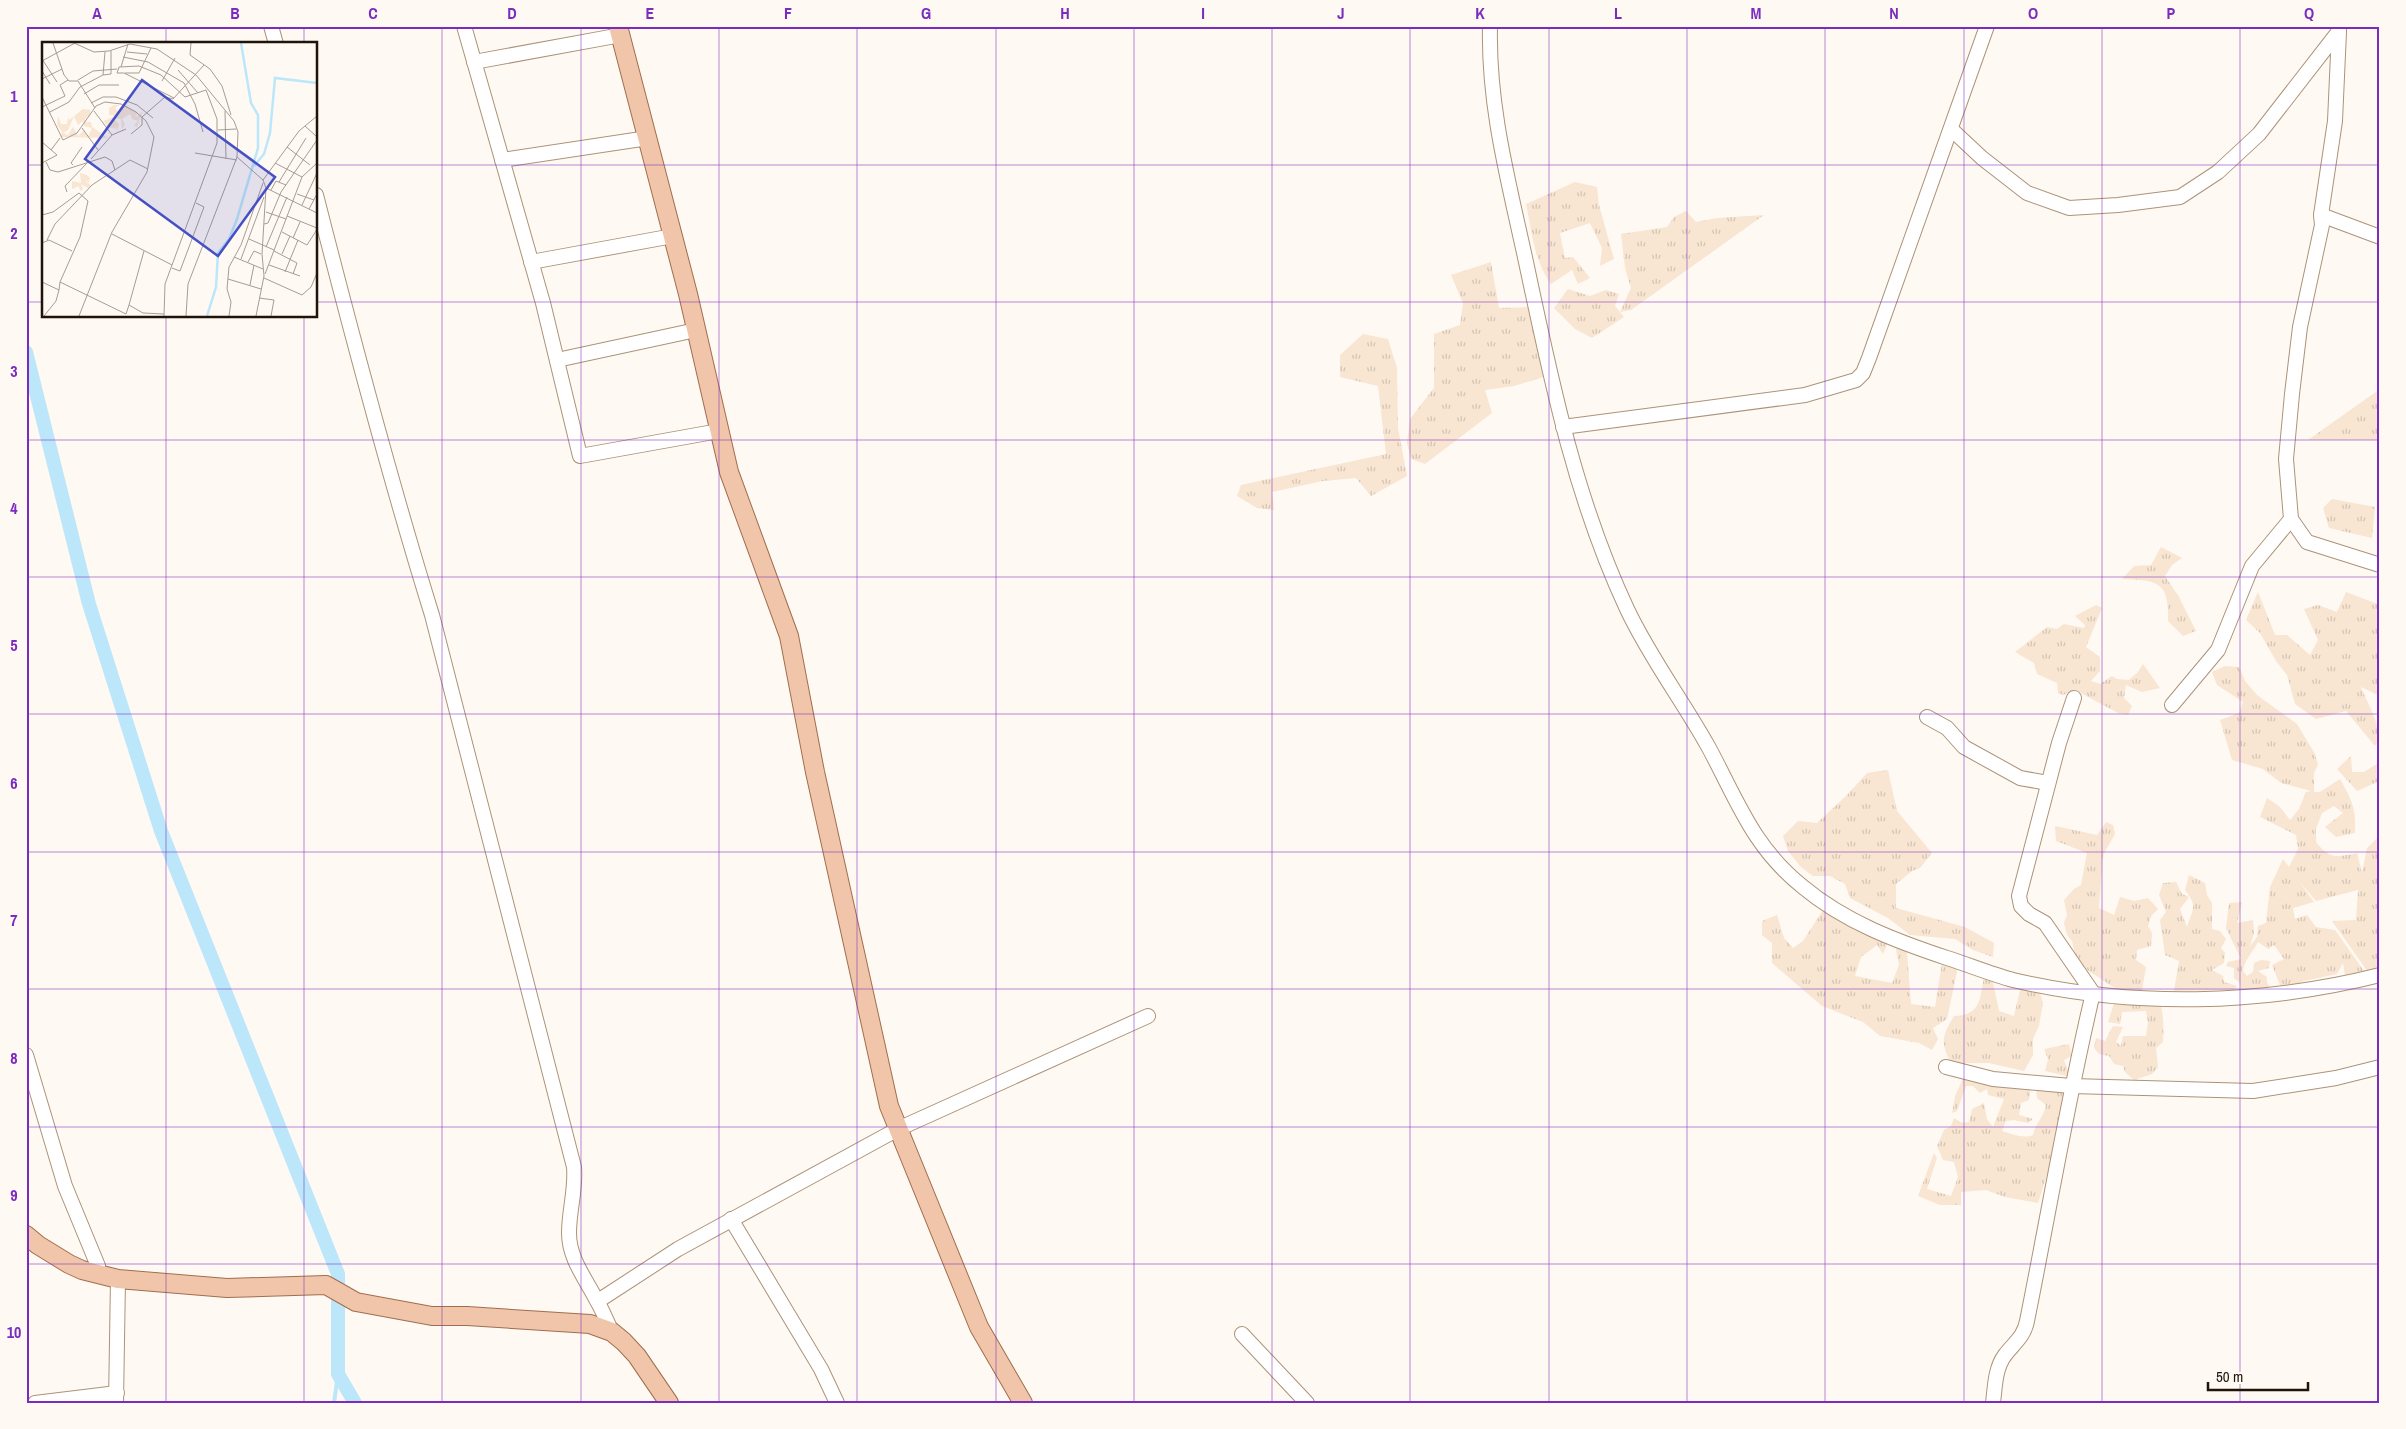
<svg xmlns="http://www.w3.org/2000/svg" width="2406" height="1429" font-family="'Archivo Narrow',sans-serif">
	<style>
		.grass { fill: url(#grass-tufts) }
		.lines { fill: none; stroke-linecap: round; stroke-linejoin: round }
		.stream { stroke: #bce7fa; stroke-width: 4 }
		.canal { stroke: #bce7fa; stroke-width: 14 }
		.minor-casing { stroke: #ac9378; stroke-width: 16 }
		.major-casing { stroke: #a06e4e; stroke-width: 20 }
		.minor { stroke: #fff; stroke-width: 14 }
		.major { stroke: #f0c5aa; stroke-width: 18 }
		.grid { fill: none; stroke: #7b2cbf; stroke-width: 1; stroke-opacity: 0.55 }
		.inset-river { fill: none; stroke: #bce7fa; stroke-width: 2.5 }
		.inset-road { fill: none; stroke: #a59d96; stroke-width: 1 }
		.view { fill: #4650c5; fill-opacity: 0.15; stroke: #4650c5; stroke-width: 2.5 }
		.inset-edge { fill: none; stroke: #1e140a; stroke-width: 2.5 }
		.neatline { fill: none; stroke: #7b2cbf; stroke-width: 2 }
		.grid-label { font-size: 16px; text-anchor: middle; font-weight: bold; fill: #7b2cbf }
	</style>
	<defs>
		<pattern id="grass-tufts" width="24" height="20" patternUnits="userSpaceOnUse" patternTransform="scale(1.25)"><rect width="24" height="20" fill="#f8e5d2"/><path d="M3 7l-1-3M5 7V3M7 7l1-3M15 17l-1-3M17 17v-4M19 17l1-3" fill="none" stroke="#d4c4b3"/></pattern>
	</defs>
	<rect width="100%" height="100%" fill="#fff9f3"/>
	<g class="grass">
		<path d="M 1575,182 L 1597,187 L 1599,205 L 1614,259 L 1600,266 L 1602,248 L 1590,223 L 1560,233 L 1565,258 L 1573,257 L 1590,278 L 1578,284 L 1572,270 L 1551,284 C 1534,261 1532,232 1526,204 Z"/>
		<path d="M 1686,211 L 1696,222 L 1717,218 L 1764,215 L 1631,310 L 1620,312 L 1624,317 L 1592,338 L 1575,329 L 1554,308 L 1568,289 L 1590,296 L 1606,290 L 1619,294 L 1615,306 L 1620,312 L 1631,288 L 1625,268 L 1621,234 L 1667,227 L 1674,217 Z"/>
		<path d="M 1491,262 L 1499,308 L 1535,307 L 1550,375 L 1514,386 L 1485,390 L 1492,413 L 1425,464 L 1411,459 L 1407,443 L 1410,419 L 1434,388 L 1434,334 L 1460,325 L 1463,303 L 1451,275 Z"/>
		<path d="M 1363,334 L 1388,339 L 1397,368 L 1398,428 L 1407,476 L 1371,496 L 1356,478 L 1323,481 L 1272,492 L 1274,510 L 1257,508 L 1237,496 L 1241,485 L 1386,454 L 1378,386 L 1340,377 L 1340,355 Z"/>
		<path d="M 2380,389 L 2380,440 L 2308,440 Z"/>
		<path d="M 2332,499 L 2375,507 L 2372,538 L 2329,528 L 2323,508 Z"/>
		<path d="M 2161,547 L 2182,558 L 2172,565 L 2165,576 L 2179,597 L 2196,631 L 2183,636 L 2168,621 C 2169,582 2159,580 2122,579 L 2134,566 L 2151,565 Z"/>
		<path d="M 2258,592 L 2275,635 L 2287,635 L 2310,655 L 2318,640 L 2304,609 L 2318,605 L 2337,612 L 2346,592 L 2380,605 L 2380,696 L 2361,687 C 2367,703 2386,732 2375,746 L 2346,711 L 2316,719 L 2295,704 L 2287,675 L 2276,661 L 2260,633 L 2246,620 Z"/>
		<path d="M 2096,605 L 2102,608 L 2086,647 L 2100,657 L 2100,671 L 2091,681 L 2100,684 L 2112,676 L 2117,679 L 2129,680 L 2138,672 L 2143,664 L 2160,688 L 2142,692 L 2126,685 L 2124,698 L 2132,706 L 2128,715 L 2118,713 L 2075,690 L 2063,695 L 2058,693 L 2057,683 L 2037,674 L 2034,663 L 2015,652 L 2047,627 L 2057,629 L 2064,624 L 2084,628 L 2085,625 L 2075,616 Z"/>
		<path d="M 2225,666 L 2239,667 L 2245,681 L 2257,695 L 2297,724 L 2315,754 L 2318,765 L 2314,773 L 2314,792 L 2320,792 L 2340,779 C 2352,801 2356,807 2355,833 L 2336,837 L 2325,827 L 2343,813 L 2334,806 L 2322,813 L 2316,829 L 2316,842 C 2330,860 2337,857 2357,853 L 2362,873 L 2367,848 L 2380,835 L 2380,989 L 2332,921 L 2356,920 L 2358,890 L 2316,901 L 2299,881 L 2314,902 L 2293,908 L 2295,919 L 2307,915 L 2316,927 L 2335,930 L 2364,971 L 2345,975 L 2343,963 L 2337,974 L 2304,981 L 2285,989 L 2280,985 L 2272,965 L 2284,959 L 2274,945 L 2268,949 L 2258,942 C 2253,952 2244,960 2243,971 L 2247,976 L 2253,972 L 2254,963 L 2261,960 L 2270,961 L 2269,968 L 2258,971 L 2267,977 L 2267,983 L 2271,988 L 2242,991 L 2239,982 L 2234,978 L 2234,968 L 2226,966 L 2228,962 L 2241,959 L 2226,928 L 2229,903 L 2242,902 L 2237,923 L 2253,920 L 2254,933 L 2250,946 L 2257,937 L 2258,926 L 2266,923 L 2270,887 L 2283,859 L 2289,867 L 2298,849 L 2296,835 L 2260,817 L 2267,798 L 2280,807 L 2290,820 L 2299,809 L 2306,792 L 2311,791 L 2281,783 L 2263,769 L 2232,760 L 2220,720 L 2239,713 L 2243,702 L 2217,685 L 2212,672 Z"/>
		<path d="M 2351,756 L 2352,772 L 2364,772 L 2380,762 L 2380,783 L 2377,782 L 2357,791 L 2337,769 Z"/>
		<path d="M 1888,770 L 1897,811 L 1932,853 L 1920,868 L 1912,871 L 1896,884 L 1896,908 L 1965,927 L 1994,943 L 1993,957 L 1973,950 L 1955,939 L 1910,935 L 1888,918 L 1850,898 L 1845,884 L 1830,876 L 1813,876 L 1801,867 L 1788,851 L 1783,836 L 1798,821 L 1817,823 L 1847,795 L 1867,773 Z"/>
		<path d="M 2106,822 L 2113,825 L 2115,834 L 2103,855 L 2099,908 L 2114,915 L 2120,897 L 2134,901 L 2148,898 L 2158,909 L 2151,916 L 2148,926 L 2152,933 L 2151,946 L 2137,950 L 2136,960 L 2146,967 L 2142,990 L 2126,992 L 2113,987 L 2083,967 L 2076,957 L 2072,941 L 2067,935 L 2064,923 L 2067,915 L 2064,900 L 2074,889 L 2081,885 L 2087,853 L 2056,841 L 2055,826 L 2097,835 Z"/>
		<path d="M 2189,875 L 2205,883 L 2207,895 L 2212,903 L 2212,929 L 2220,931 L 2226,939 L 2221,948 L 2225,953 L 2224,963 L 2212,970 L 2223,976 L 2224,982 L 2237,986 L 2234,990 L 2174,991 L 2179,961 L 2165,955 L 2160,920 L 2166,912 L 2159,895 L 2163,883 L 2176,882 L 2182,894 L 2189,897 L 2180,909 L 2187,927 C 2193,908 2198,907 2185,890 Z"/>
		<path d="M 1827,904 L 1890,938 L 1883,954 L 1877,945 L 1861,957 L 1855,976 L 1892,983 L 1899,965 L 1896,950 L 1899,942 L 1907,952 L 1911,1004 L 1935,1007 L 1942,963 L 1959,962 L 1947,1019 L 1933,1028 L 1938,1039 L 1932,1050 L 1919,1043 L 1880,1036 L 1863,1022 L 1822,1006 L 1772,963 L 1772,943 L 1762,935 L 1762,921 L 1777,915 L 1784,938 L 1793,948 L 1803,941 Z"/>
		<path d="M 1984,976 L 1992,978 L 1999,1011 L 2014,1016 L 2020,990 L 2039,990 L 2043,1002 L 2039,1026 L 2033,1039 L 2033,1055 L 2024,1071 L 1989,1063 L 1951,1063 C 1940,1042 1942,1036 1954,1016 C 1981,1015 1980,999 1984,976 Z"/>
		<path d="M 2155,991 C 2164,1005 2164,1026 2163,1042 L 2156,1048 L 2158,1067 L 2152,1074 L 2134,1080 L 2125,1072 L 2123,1066 L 2114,1064 L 2109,1056 L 2099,1054 L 2094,1048 L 2096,1038 L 2105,1041 L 2113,1026 L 2123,1027 L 2116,1042 L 2121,1046 L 2123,1036 L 2146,1036 L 2148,1023 L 2146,1011 L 2122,1012 L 2120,1024 L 2108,1022 L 2115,1000 Z"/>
		<path d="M 2069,1044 L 2072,1056 L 2064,1060 L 2068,1070 L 2079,1079 L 2045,1071 L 2048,1059 L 2044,1049 Z"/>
		<path d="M 1965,1074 L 2031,1086 L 2029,1100 L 2021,1103 L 2019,1115 L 2033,1119 L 2028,1123 L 2014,1120 L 2006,1121 L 2002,1131 C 2011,1134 2024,1139 2033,1135 C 2035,1124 2044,1117 2046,1105 L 2037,1098 L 2035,1081 L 2073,1093 L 2038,1203 L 2005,1197 L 1986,1190 L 1961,1192 L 1961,1205 L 1940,1205 L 1918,1196 L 1934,1153 L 1937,1158 L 1927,1189 L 1951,1196 L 1958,1177 L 1954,1162 L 1943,1160 L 1937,1146 L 1944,1130 L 1951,1126 L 1954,1118 L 1962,1123 L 1969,1122 L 1972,1109 L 1984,1103 L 1987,1119 L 1993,1127 L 2004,1099 L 1988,1095 L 1987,1089 L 1980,1093 L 1973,1086 L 1966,1086 L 1957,1111 L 1952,1113 L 1955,1096 Z"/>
	</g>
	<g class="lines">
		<path class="stream" d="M 334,1403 L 338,1374"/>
		<path class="canal" d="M 26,352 L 89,604 L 161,831 L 338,1274 L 338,1374 L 355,1403"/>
		<defs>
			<g id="minor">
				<path d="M 271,26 L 276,44"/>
				<path d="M 464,26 L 543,303 L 580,456 L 719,431"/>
				<path d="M 1490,26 C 1488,107 1509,183 1526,262 C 1551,380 1575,498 1627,609 C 1650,658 1683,701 1709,748 C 1738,802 1753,847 1803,887 C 1845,922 1896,941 1947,958 C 1969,965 1991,974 2013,980 C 2132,1008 2261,1005 2380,975"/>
				<path d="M 2339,32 L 2335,121 L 2321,215 L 2322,225 L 2300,327 L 2292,394 L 2286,459 L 2291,519 L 2307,542 L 2380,565"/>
				<path d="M 474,62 L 621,35"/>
				<path d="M 1951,129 L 1982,158 L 2027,193 L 2069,208 L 2118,205 L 2180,197 L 2218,172 L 2259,134 L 2339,31"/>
				<path d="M 502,160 L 648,138"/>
				<path d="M 316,195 C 352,336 389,477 432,615 L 574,1167 C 576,1190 569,1210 569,1233 C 569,1259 586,1279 597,1301 C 603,1311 607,1322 612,1332"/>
				<path d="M 2321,215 L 2380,237"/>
				<path d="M 531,262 L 673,236"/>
				<path d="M 557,360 L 696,330"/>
				<path d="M 1563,427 L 1805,395 L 1856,380 L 1863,373 L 1869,358 L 1987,26"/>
				<path d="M 2172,705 L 2218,650 L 2252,566 L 2291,519"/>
				<path d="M 1927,717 L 1947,728 L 1964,747 L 2020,778 L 2048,783"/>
				<path d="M 26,1055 L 65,1186 L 98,1266 L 96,1274"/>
				<path d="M 1946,1067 L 1993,1079 L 2071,1086 L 2253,1091 L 2336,1078 L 2380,1067"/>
				<path d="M 731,1219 L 821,1369 L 837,1403"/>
				<path d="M 598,1301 L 678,1249 L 898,1129 L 1148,1016"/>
				<path d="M 1242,1334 L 1307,1403"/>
				<path d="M 35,1403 L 117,1393"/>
				<path d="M 116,1403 L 118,1279"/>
				<path d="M 1993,1403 C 1995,1387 1995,1368 2005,1355 C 2014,1343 2024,1337 2027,1321 C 2049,1212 2067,1102 2093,993 L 2045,923 L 2029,914 L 2021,906 L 2019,896 L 2059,743 L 2074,698"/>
			</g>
			<g id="major">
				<path d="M 618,26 L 688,294 L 729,472 L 789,636 L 815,772 L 889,1106 L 979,1327 L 1023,1403"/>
				<path d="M 26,1235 L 38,1245 L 69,1264 L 82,1270 L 118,1279 L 227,1288 L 326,1285 L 356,1302 L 432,1316 L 467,1316 L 590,1324 L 612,1332 L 624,1342 L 637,1356 L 669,1403"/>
			</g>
		</defs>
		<use href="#minor" class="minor-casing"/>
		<use href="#major" class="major-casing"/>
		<use href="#minor" class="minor"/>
		<use href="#major" class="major"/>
	</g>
	<path class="grid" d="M 166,26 L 166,44M 304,26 L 304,44M 442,26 L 442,1403M 581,26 L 581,1403M 719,26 L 719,1403M 857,26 L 857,1403M 996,26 L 996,1403M 1134,26 L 1134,1403M 1272,26 L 1272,1403M 1410,26 L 1410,1403M 1549,26 L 1549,1403M 1687,26 L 1687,1403M 1825,26 L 1825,1403M 1964,26 L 1964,1403M 2102,26 L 2102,1403M 2240,26 L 2240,1403M 26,165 L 44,165M 316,165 L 2380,165M 26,302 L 44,302M 316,302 L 2380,302M 166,316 L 166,1403M 304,316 L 304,1403M 26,440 L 2380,440M 26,577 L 2380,577M 26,714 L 2380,714M 26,852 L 2380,852M 26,989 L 2380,989M 26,1127 L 2380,1127M 26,1264 L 2380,1264"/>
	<g transform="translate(42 42)">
		<rect width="275" height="275" fill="#fff9f3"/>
		<path d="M 72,63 L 77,63 L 73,66 L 76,70 L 84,63 L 95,71 L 94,75 L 101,69 L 95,85 L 92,83 L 96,79 L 90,77 L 88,72 L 80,77 L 83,82 L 80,88 L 79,77 L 71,76 L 77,82 L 75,90 L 74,85 L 73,87 L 65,84 L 61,79 L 74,74 L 67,73 L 67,66 ZM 41,67 L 48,68 L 49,72 L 43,77 L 44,80 L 49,80 L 50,85 L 66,96 L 18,95 L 20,90 L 15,83 L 16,74 L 19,82 L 25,82 L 26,75 L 27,78 ZM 32,74 L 36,83 L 41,79 L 42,84 L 50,86 L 46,95 L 42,88 L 36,94 L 31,85 L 26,93 L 21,91 L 26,88 ZM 38,131 L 45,133 L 48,136 L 47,140 L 43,139 L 49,143 L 46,146 L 39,142 L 41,147 L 38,149 L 37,144 L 30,147 L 30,139 L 39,141 Z" fill="#f8e5d2" fill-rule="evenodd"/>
		<path class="inset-river" d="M 212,124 L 222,112 L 228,91 L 233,36 L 275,41M 165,274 L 174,245 L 176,211 L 187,197 L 195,177 L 216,106 L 216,73 L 209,61 L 199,1"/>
		<path class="inset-road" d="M 11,1 L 22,33 L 27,39 L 36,39 L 53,66M 32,1 L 52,10 L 67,9 L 88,2 L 115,7 L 154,33 L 192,79 L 196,90 L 195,115 L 221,138 L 224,146 L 220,212 L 222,234 L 214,274M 149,1 L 148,13 L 168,27 L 180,44 L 189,73M 63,10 L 61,33 L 69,32 L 69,9M 85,10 L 105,12M 81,15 L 106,20 L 142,41 L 153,62 L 161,90M 0,17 L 15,40M 0,19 L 33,1M 79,25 L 86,2M 136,28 L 156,51M 0,29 L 8,42M 75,31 L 77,25 L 97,24 L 119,33 L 143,55 L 164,48M 75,31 L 82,31 L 132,56M 83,31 L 97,31 L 109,6M 0,37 L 20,27M 36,38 L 51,29 L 75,27M 120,39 L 133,16M 42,52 L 57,43 L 77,43M 0,55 L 21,98 L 35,91 L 54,64 L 63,60 L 79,62 L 94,70 L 104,79 L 112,95 L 105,130 L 70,190 L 37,274M 49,61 L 61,55 L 74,55 L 95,63 L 111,76M 0,65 L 23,54 L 18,43 L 26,38M 183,69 L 184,117M 8,70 L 27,60 L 38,45 L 61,33M 263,84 L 275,95M 40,86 L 56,108M 176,88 L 194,87M 89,92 L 100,83 L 100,75 L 123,55 L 131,57 L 162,23M 70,93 L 84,87M 0,100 L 15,113 L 0,121M 245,105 L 268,123M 9,108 L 18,96M 153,111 L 195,118M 49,117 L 70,93 L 52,69M 4,120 L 8,128 L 16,130 L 63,115 L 70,119 L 73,128M 233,121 L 260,135M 31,123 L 29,121 L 40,105M 221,138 L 257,89 L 275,74M 237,140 L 264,96M 224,146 L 275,171M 229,148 L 234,139 L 244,143M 25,150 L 23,144 L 46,120M 255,152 L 272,158M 260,163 L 275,131M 267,167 L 275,152M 224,170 L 244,177M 0,173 L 11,170 L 37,151 L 46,159 L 38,195 L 18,240M 222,182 L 226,181 L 239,150 L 275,98M 240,190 L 265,203 L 274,189 L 275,186 L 245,174M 70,192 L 130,223M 251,196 L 258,180M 207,197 L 232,208M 5,198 L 13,182 L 50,143 L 88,118 L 106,127M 0,201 L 7,198 L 30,209M 224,205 L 245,155M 232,209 L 255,221 L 251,232M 240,212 L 248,194M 192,215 L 221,227M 199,217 L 222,155M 206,220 L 212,209 L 219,212M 227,223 L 258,234M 130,226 L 138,229 L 162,165 L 154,161M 243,230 L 256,198M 223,232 L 260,135 L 275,121M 222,236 L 260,253 L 269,245 L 275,231M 186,237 L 219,247M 0,240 L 17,248 L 18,240 L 84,272 L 87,263 L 101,271 L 122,272M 208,243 L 212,223M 217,256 L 232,258 L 229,274M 87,263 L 102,209M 2,274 L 14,259 L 17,248M 122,274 L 123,242 L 175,101 L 175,77 L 164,48M 144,274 L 146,242 L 195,115M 187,274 L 189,260 L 185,247 L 187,225 L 199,203 L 221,141"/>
		<path class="view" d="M 100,38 L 233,135 L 176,214 L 43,117 Z"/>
		<rect width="275" height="275" class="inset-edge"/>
	</g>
	<rect width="2406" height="1429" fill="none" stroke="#fff9f3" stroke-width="55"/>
	<path d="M2208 1382v8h100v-8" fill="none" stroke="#1e140a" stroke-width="2.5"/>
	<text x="2216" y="1382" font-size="15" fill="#1e140a" stroke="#fff9f3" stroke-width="4" paint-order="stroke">50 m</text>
	<rect x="28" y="28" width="2350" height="1374" class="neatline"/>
	<g class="grid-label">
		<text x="97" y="19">A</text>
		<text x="235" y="19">B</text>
		<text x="373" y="19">C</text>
		<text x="512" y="19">D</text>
		<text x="650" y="19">E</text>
		<text x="788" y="19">F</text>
		<text x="926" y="19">G</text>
		<text x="1065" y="19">H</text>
		<text x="1203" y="19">I</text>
		<text x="1341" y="19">J</text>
		<text x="1480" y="19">K</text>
		<text x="1618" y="19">L</text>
		<text x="1756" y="19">M</text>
		<text x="1894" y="19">N</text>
		<text x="2033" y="19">O</text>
		<text x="2171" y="19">P</text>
		<text x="2309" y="19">Q</text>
		<text x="14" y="102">1</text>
		<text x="14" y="239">2</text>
		<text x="14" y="377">3</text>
		<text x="14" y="514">4</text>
		<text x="14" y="651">5</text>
		<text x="14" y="789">6</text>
		<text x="14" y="926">7</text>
		<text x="14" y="1064">8</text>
		<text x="14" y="1201">9</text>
		<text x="14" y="1338">10</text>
	</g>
</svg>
